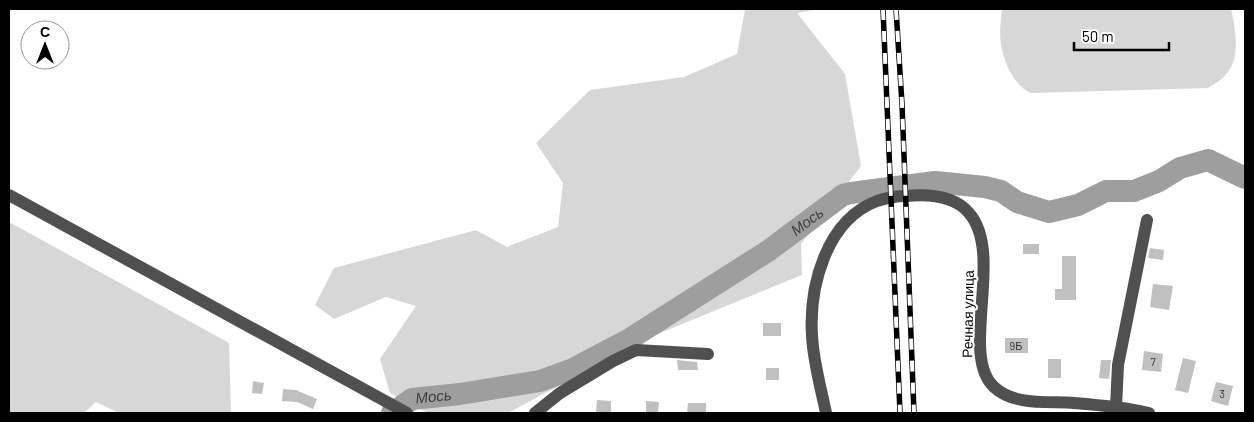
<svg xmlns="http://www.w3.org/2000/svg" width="1254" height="422" font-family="Barlow,sans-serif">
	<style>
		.green { fill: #d7d7d7 }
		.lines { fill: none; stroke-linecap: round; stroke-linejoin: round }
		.river { stroke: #9e9e9e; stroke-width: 22 }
		.building { fill: #c0c0c0 }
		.minor { stroke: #505050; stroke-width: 12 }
		.rail-casing { stroke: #000; stroke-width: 5.5 }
		.rail { stroke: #fff; stroke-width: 4; stroke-dasharray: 11; stroke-linecap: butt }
		.labels { text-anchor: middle; stroke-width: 4; stroke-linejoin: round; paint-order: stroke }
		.number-label { font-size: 11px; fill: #303030 }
		.street-label { font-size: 14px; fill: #000; stroke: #fff }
		.water-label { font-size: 15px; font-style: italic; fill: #3f3f3f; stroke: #fff }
	</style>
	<rect width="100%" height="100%" fill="#fff"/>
	<g class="green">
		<path d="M 745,9 L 819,9 L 797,13 L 845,74 L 861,166 L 801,244 L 802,275 L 648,338 L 508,413 L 428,413 L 390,393 L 380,359 L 416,306 L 386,297 L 334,319 L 315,305 L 334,268 L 476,230 L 507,247 L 558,227 L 563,183 L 536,143 L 590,90 L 684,77 L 737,54 Z"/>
		<path d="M 1002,9 L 1231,9 C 1233,16 1234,25 1235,32 C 1238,59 1233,75 1208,88 L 1031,93 C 1015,87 1003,61 1001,44 C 999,33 1001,20 1002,9 Z"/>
		<path d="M 9,222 L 229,343 L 231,413 L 119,413 L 96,402 L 84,413 L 9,413 Z"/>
	</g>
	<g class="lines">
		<path class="river" id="s1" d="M 392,413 L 412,399 L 460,394 L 540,381 L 573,369 L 628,340 L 768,251 L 843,195 L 851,193 L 935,182 L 985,187 L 1001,191 L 1017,202 L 1049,212 L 1078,205 L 1106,191 L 1134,191 L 1159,181 L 1180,168 L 1208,160 L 1245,178"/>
	</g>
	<g class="building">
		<rect x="1023" y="244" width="16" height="10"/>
		<path d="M 1150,248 L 1164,250 L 1163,260 L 1148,258 Z"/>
		<path d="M 1062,256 L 1076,256 L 1076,300 L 1055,300 L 1055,289 L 1062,289 Z"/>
		<path d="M 1153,284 L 1173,286 L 1169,310 L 1150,307 Z"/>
		<rect x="763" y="323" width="18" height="13"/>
		<rect x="1005" y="338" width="23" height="15"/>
		<path d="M 1144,351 L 1163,354 L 1161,372 L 1142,370 Z"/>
		<path d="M 1183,358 L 1196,361 L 1188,393 L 1175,390 Z"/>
		<rect x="1048" y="359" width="13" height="19"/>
		<path d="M 677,360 L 697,362 L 698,370 L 678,370 Z"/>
		<path d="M 1101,360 L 1111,360 L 1109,379 L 1099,378 Z"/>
		<rect x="766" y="368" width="13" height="12"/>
		<path d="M 253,381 L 264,383 L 262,394 L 252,393 Z"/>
		<path d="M 1216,382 L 1233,386 L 1228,406 L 1211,401 Z"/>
		<path d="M 283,389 L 296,390 L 317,399 L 313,409 L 297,402 L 282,401 Z"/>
		<path d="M 597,400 L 611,401 L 611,413 L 596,413 Z"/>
		<path d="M 646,401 L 659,402 L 658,413 L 646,413 Z"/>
		<path d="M 688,403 L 706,403 L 706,413 L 687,413 Z"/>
	</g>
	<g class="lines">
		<g class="minor">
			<path d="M 9,195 L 407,413"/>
			<path d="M 1116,407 L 1118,365 L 1147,220"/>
			<path d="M 535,413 L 560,393 L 613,361 L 636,350 L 708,354"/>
			<path d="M 826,413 C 821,388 813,361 812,335 C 809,287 826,220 877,201 C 886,198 896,196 906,196 C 928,194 954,195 969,213 C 1005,254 959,355 994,387 C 1014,406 1049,401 1074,403 C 1099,405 1124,407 1149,413"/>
		</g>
		<defs>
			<g id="rail">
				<path d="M 883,9 L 900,413"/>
				<path d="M 896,9 L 902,104 L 914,413"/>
			</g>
		</defs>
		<use href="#rail" class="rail-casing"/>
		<use href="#rail" class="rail"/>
	</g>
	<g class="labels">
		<g class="number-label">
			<text x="1016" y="350">9Б</text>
			<text x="1153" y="366">7</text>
			<text x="1222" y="398">3</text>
		</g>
		<g class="street-label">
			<text transform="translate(968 314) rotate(-89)" y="5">Речная улица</text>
		</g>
		<g class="water-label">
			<text dy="5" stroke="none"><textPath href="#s1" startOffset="466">Мось</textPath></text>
			<text dy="5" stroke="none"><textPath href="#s1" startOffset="46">Мось</textPath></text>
		</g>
	</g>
	<rect width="1254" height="422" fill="none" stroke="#000000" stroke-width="20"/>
	<g transform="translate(45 45)"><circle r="24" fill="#ffffff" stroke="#999999"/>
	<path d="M0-4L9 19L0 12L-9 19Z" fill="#000000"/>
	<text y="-8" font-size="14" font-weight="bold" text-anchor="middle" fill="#000000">С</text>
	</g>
	<path d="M1074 42v8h95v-8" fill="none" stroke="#000000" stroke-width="2.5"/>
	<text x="1082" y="42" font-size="15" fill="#000000" stroke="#ffffff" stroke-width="4" paint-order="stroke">50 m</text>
</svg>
